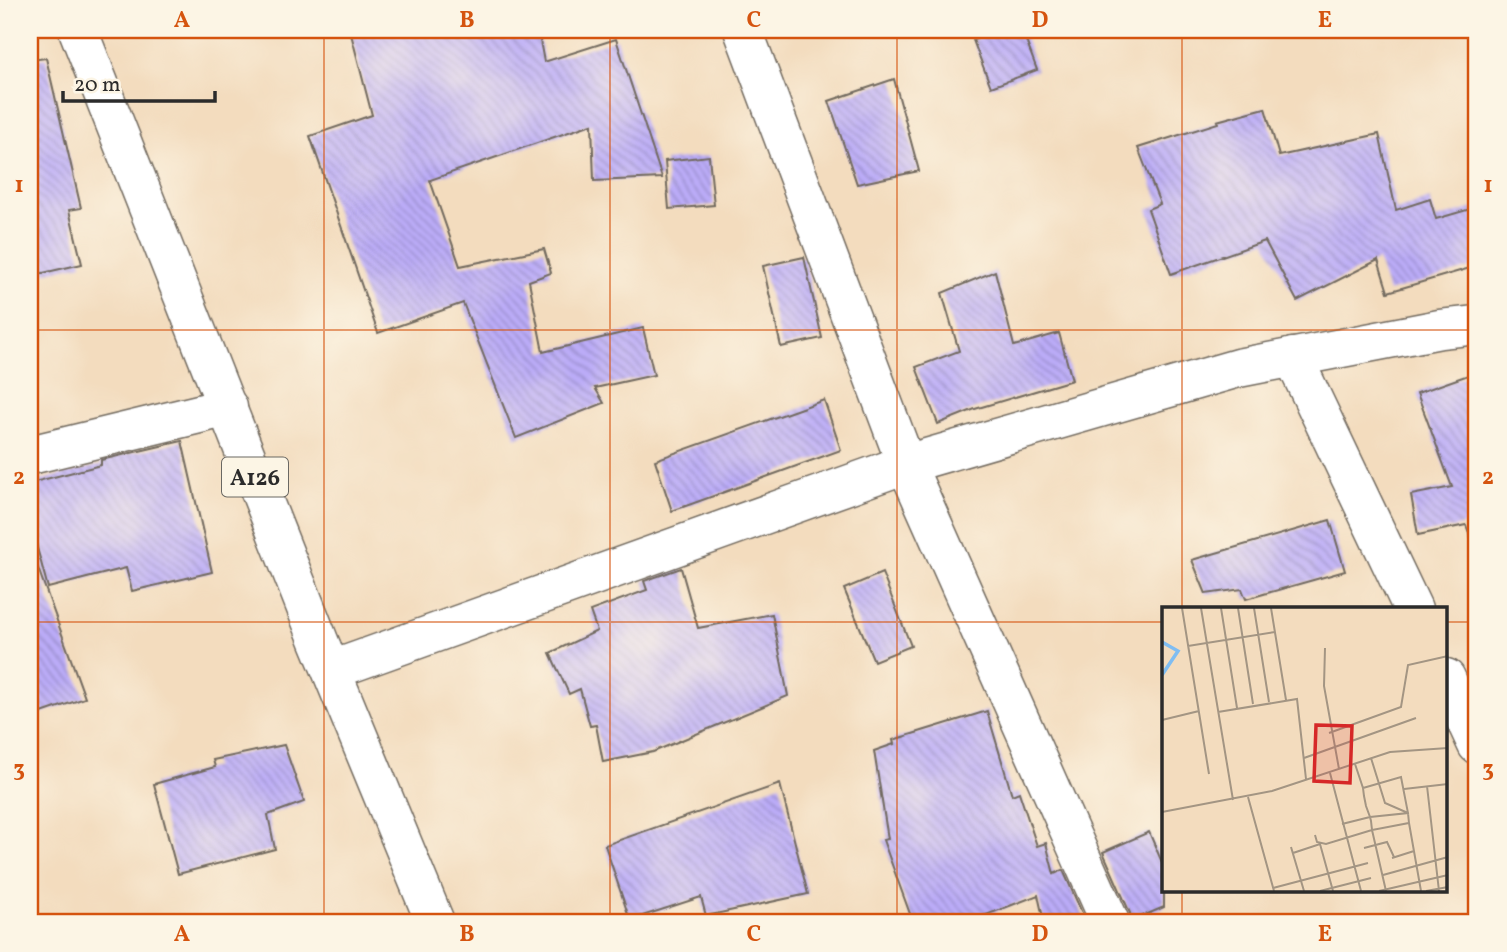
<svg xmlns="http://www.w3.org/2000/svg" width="1507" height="952" font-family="Vollkorn,serif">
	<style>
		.building { fill: url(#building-back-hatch) }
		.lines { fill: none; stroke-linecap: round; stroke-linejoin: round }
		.minor-casing { stroke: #71695e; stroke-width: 41 }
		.highway-casing { stroke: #71695e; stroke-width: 41 }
		.minor { stroke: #fff; stroke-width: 38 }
		.highway { stroke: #fff; stroke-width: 38 }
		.grid { fill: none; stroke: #d5540f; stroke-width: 2; stroke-opacity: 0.55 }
		.labels { text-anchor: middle; stroke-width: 5; stroke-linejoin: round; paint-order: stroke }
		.shield { fill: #fcf5e5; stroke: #6a6863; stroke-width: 2 }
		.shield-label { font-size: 23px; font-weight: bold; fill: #2b2b2b }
		.inset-river { fill: none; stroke: #7fbdf2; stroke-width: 3.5 }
		.inset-road { fill: none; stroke: #a39583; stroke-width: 2 }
		.view { fill: #d62828; fill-opacity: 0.15; stroke: #d62828; stroke-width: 3.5 }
		.inset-edge { fill: none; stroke: #2b2b2b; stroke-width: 3.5 }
		.neatline { fill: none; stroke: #d5540f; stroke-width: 2.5 }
		.grid-label { font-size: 23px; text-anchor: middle; font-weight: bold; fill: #d5540f }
	</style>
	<defs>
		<pattern id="building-back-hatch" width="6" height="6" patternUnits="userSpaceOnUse" patternTransform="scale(1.75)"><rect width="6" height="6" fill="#bbacf8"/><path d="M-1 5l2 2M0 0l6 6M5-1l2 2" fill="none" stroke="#988cc9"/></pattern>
	</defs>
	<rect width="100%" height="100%" fill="#fcf5e5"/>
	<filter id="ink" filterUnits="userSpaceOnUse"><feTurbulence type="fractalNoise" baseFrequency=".0143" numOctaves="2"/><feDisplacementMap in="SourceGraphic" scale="14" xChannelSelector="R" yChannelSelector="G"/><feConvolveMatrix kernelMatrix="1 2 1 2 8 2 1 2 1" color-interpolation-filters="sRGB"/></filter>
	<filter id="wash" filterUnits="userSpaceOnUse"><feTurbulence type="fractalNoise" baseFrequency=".00686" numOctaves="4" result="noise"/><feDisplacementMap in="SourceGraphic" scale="28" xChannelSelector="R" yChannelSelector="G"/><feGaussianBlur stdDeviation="1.57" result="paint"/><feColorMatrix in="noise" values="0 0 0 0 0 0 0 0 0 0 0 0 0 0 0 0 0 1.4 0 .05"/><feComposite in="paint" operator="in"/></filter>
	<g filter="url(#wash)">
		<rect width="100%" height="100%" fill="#f3dcbe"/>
		<g id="blocks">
			<g class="building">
				<path d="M 350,30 L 538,30 L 544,62 L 616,39 L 662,178 L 594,181 L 592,124 L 430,180 L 460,266 L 544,249 L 551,273 L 529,281 L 543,352 L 643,328 L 654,375 L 595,388 L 604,403 L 516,438 L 463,303 L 378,333 L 310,136 L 372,115 Z"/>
				<path d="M 1000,30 L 1022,30 L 1037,70 L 991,87 L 973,40 Z"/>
				<path d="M 46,58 L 81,208 L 69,210 L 82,264 L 30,276 L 30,60 Z"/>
				<path d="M 894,79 L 919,171 L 857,184 L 829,101 Z"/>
				<path d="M 1265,108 L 1279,156 L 1379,134 L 1396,210 L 1430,199 L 1436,219 L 1477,207 L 1477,266 L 1388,292 L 1378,260 L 1297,301 L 1265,241 L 1171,274 L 1148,209 L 1160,204 L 1138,148 L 1218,123 L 1217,121 Z"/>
				<path d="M 709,156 L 714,205 L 669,209 L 665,161 Z"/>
				<path d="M 804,257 L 822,338 L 781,347 L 763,266 Z"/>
				<path d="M 995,271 L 1014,346 L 1059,333 L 1072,380 L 975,409 L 938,424 L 916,367 L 959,351 L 942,293 Z"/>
				<path d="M 1477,372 L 1477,542 L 1473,543 L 1466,525 L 1418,535 L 1411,495 L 1452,487 L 1417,393 Z"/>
				<path d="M 824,400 L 841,450 L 672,511 L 655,460 Z"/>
				<path d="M 182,441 L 212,572 L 132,591 L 126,568 L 48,588 L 30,522 L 30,483 L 101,465 L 101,460 Z"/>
				<path d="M 1330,520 L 1345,571 L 1246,599 L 1242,589 L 1206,594 L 1192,560 Z"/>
				<path d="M 30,560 L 35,560 L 85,698 L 30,717 Z"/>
				<path d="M 681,568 L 698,628 L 772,614 L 788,696 L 653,752 L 603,762 L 596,725 L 590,726 L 580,689 L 569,694 L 550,653 L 597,631 L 590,611 L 647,590 L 644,581 Z"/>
				<path d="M 882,573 L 911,646 L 874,661 L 844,589 Z"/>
				<path d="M 987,711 L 1012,795 L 1019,792 L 1037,846 L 1046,843 L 1054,874 L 1063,870 L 1086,922 L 1044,922 L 1038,895 L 968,922 L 913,922 L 883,840 L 888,839 L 874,751 L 894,744 L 893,740 Z"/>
				<path d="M 284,745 L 304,802 L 268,815 L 275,849 L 178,874 L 154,784 L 215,767 L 213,760 Z"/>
				<path d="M 780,784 L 808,894 L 706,916 L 701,897 L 630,920 L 605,845 Z"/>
				<path d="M 1149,832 L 1164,867 L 1164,907 L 1131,921 L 1130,913 L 1103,852 Z"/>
			</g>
		</g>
	</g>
	<g filter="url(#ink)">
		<use href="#blocks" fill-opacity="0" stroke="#71695e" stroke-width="2"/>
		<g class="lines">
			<defs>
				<g id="minor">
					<path d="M 743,30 L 906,464 L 1110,922"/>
					<path d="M 1293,357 L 1413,609"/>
					<path d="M 30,455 L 228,407"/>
					<path d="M 332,670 L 906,464 L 1238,368 L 1440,329 L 1477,325"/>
					<path d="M 1446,678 L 1477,745"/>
				</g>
				<path id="highway" d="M 78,30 L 319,641 L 435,922"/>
			</defs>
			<use href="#minor" class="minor-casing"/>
			<use href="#highway" class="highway-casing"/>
			<use href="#minor" class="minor"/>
			<use href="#highway" class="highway"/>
		</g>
	</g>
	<path class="grid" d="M 324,30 L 324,922M 610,30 L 610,922M 897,30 L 897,922M 1182,30 L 1182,609M 30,330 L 1477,330M 30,622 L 1164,622M 1446,622 L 1477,622M 1182,891 L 1182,922"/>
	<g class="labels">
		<rect class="shield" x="222" y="457.5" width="66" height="39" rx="5"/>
		<g class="shield-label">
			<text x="255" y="485">A126</text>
		</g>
	</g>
	<g transform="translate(1162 607)">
		<rect width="285" height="285" fill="#f3dcbe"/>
		<path class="inset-river" d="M 0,35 L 16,44 L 0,68"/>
		<path class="inset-road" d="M 20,1 L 47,167M 39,1 L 71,193M 59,1 L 75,101M 76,1 L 91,97M 92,1 L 107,95M 109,1 L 124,93M 26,39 L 113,25M 163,41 L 162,79 L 177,162M 56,105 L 135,92 L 144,172M 0,113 L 37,104M 167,126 L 239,100 L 246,58 L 286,49M 142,151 L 254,111M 209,151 L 223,196 L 246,206 L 247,216M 193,157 L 201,181M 168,166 L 199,284M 265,179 L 277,284M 242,182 L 286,177M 86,190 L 112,284M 0,205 L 110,184 L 228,145 L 286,141M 153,228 L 155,235 L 164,237 L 210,223 L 209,214 L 208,210 L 204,199 L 202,189 L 201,181 L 239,170 L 246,206 L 208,210 L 180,217M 129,240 L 142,284M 202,241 L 225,235 L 232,250M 131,246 L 158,237 L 171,284M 230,251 L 252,244M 221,268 L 286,250M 111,281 L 206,256M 158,284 L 209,271M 217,284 L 286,268M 224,284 L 210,223 L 247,216 L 259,284M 264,284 L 286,280"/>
		<path class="view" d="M 154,118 L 190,119 L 188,176 L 152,174 Z"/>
		<rect width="285" height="285" class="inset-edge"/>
	</g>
	<rect width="1507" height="952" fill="none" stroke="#fcf5e5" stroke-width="77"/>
	<path d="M63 91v10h152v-10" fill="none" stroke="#2b2b2b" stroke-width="3.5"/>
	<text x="74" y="91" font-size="21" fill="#2b2b2b" stroke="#fcf5e5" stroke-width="5" paint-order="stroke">20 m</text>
	<rect x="38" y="38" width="1430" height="876" class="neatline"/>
	<g class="grid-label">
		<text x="182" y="27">A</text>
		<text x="467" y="27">B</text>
		<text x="754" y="27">C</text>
		<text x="1040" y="27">D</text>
		<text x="1325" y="27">E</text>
		<text x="19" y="192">1</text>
		<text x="1488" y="192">1</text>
		<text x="19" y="484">2</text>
		<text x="1488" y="484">2</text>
		<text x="19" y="776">3</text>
		<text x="1488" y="776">3</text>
		<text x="182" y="941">A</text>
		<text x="467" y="941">B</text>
		<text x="754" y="941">C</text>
		<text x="1040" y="941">D</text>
		<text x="1325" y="941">E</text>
	</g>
</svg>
